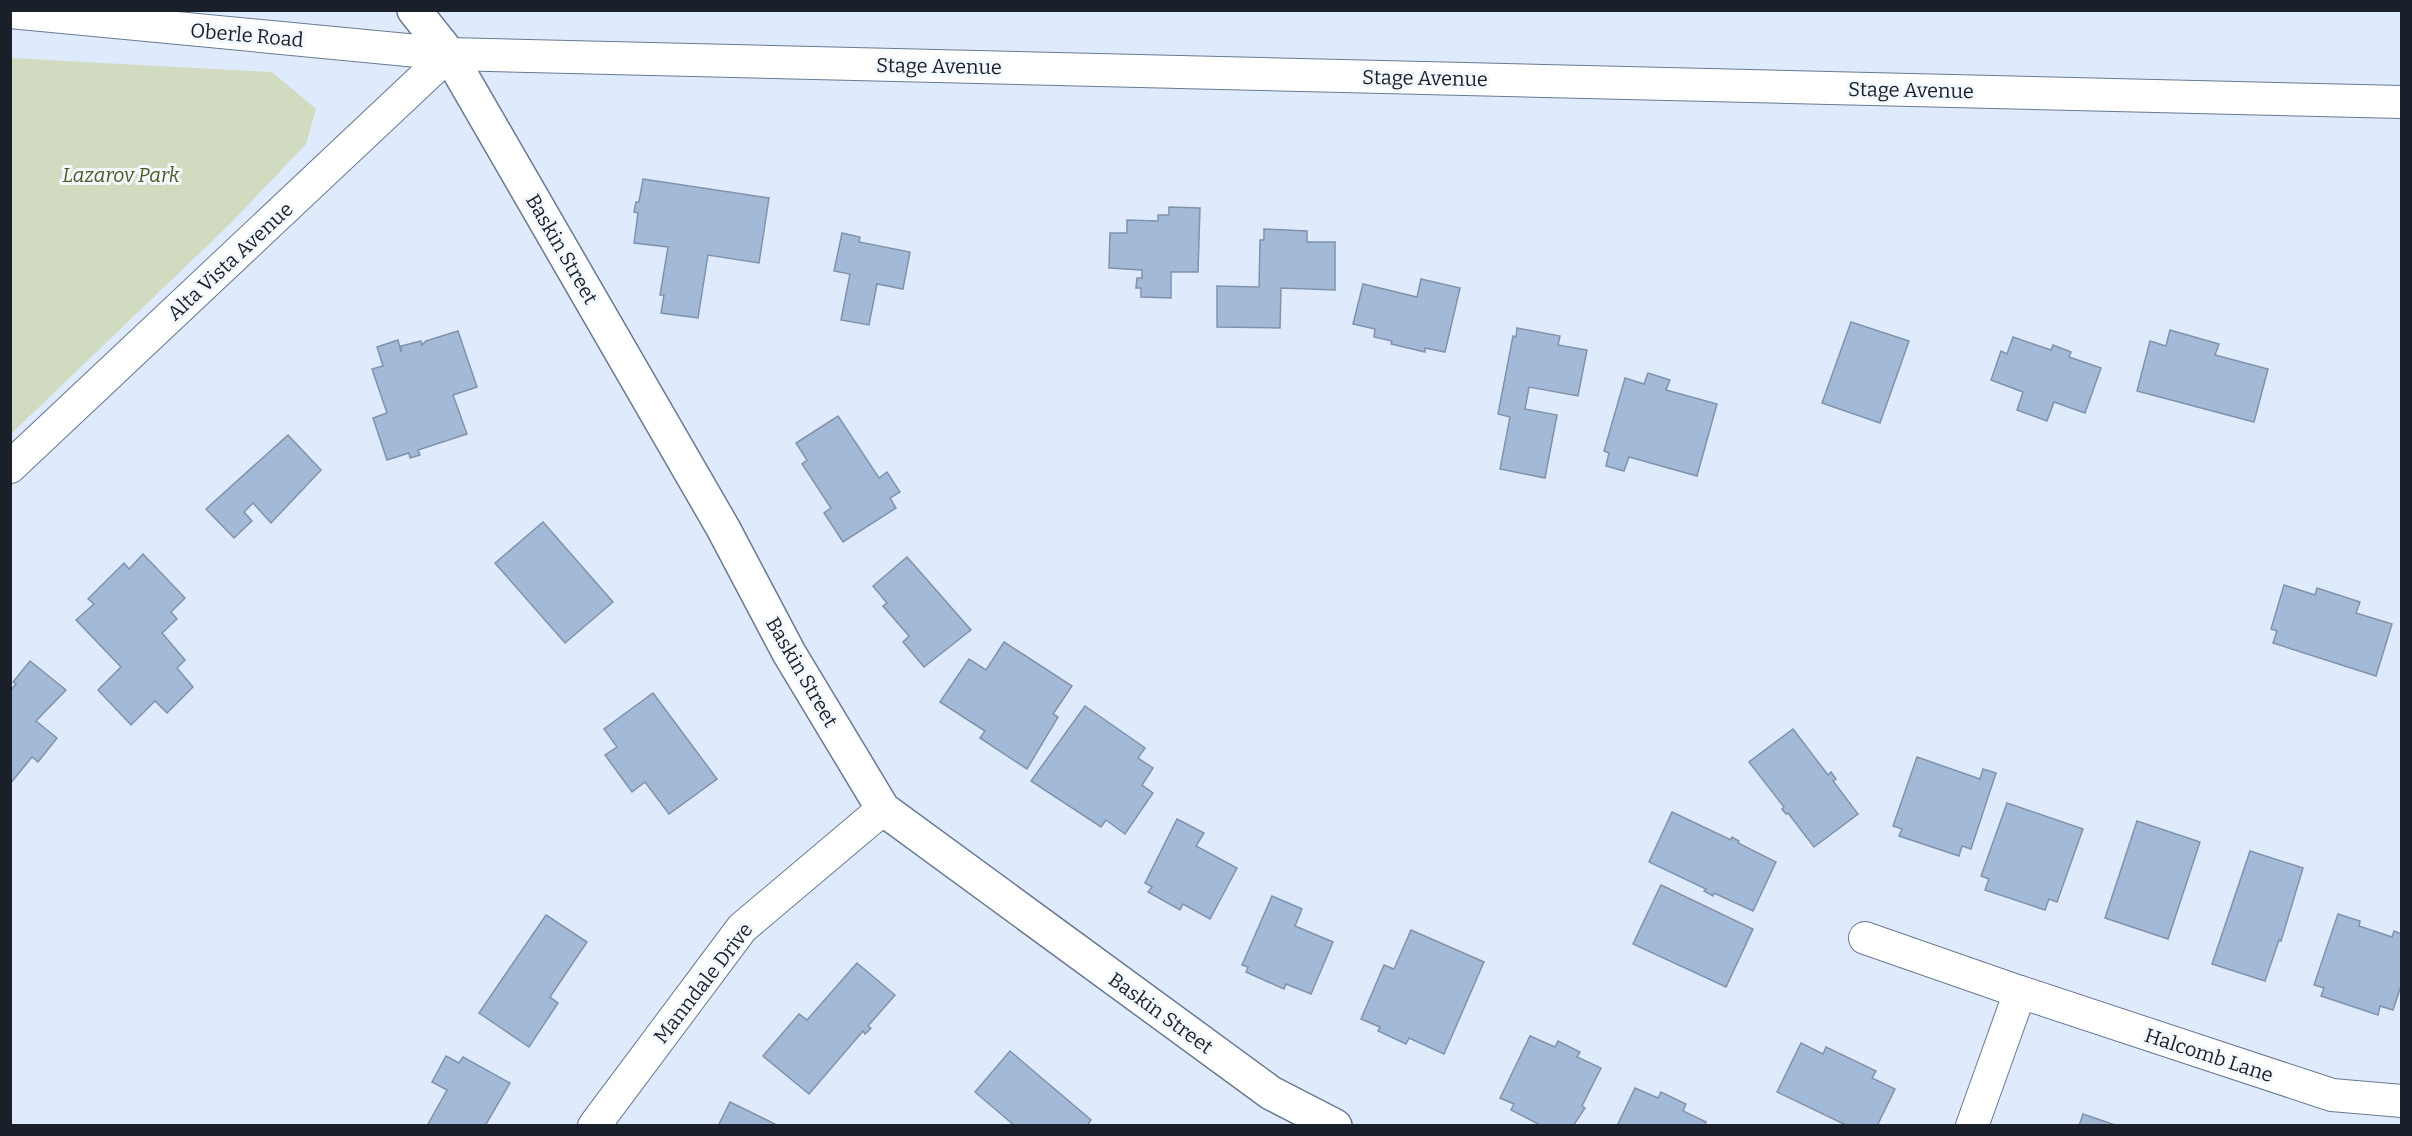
<svg xmlns="http://www.w3.org/2000/svg" width="2412" height="1136" font-family="Bitter,serif">
	<style>
		.green { fill: #d1dbc0 }
		.building { fill: #a2b9d8; stroke: #8092ac; stroke-width: 1.5 }
		.lines { fill: none; stroke-linecap: round; stroke-linejoin: round }
		.street-casing { stroke: #687a92; stroke-width: 34 }
		.secondary-casing { stroke: #687a92; stroke-width: 36 }
		.street { stroke: #fff; stroke-width: 32 }
		.secondary { stroke: #fff; stroke-width: 33 }
		.labels { text-anchor: middle; stroke-width: 6; stroke-linejoin: round; paint-order: stroke }
		.street-label { font-size: 20px; fill: #192029; stroke: #f3f8fd }
		.park-label { font-size: 20px; font-style: italic; fill: #4c5d27; stroke: #f3f8fd }
	</style>
	<rect width="100%" height="100%" fill="#dfebfc"/>
	<path class="green" d="M 11,58 L 272,72 L 316,109 L 306,144 L 232,222 L 11,434 Z"/>
	<g class="building">
		<path d="M 643,179 L 769,198 L 759,263 L 708,255 L 698,318 L 661,313 L 664,295 L 660,295 L 668,247 L 634,243 L 638,213 L 634,212 L 636,202 L 639,202 Z"/>
		<path d="M 1169,207 L 1200,208 L 1198,272 L 1171,272 L 1171,298 L 1141,297 L 1141,288 L 1136,288 L 1137,278 L 1142,278 L 1142,270 L 1109,268 L 1110,233 L 1127,233 L 1127,220 L 1158,221 L 1158,215 L 1169,215 Z"/>
		<path d="M 1264,229 L 1307,231 L 1307,242 L 1335,242 L 1335,290 L 1281,288 L 1280,328 L 1217,327 L 1217,286 L 1259,287 L 1260,240 L 1264,240 Z"/>
		<path d="M 842,233 L 860,237 L 859,242 L 910,252 L 903,289 L 877,284 L 869,325 L 841,320 L 850,274 L 834,271 Z"/>
		<path d="M 1421,279 L 1460,288 L 1445,352 L 1425,348 L 1425,352 L 1391,344 L 1392,341 L 1374,337 L 1375,329 L 1353,324 L 1363,284 L 1417,297 Z"/>
		<path d="M 1851,322 L 1909,341 L 1880,423 L 1822,403 Z"/>
		<path d="M 1517,328 L 1560,336 L 1558,345 L 1587,350 L 1578,396 L 1529,387 L 1525,409 L 1557,415 L 1545,478 L 1500,469 L 1510,417 L 1498,414 L 1513,336 L 1516,337 Z"/>
		<path d="M 2170,330 L 2219,344 L 2215,355 L 2268,369 L 2254,422 L 2137,391 L 2150,341 L 2166,346 Z"/>
		<path d="M 458,331 L 477,387 L 453,395 L 467,434 L 418,450 L 420,455 L 410,458 L 409,453 L 387,460 L 373,418 L 387,413 L 372,369 L 383,366 L 377,347 L 398,340 L 401,352 L 401,346 L 421,341 L 422,345 L 426,341 Z"/>
		<path d="M 2013,337 L 2051,350 L 2053,345 L 2071,352 L 2069,357 L 2101,368 L 2085,413 L 2054,402 L 2047,421 L 2017,410 L 2023,392 L 1991,380 L 2001,351 L 2007,354 Z"/>
		<path d="M 1648,373 L 1670,380 L 1666,390 L 1717,404 L 1697,476 L 1629,457 L 1624,471 L 1606,466 L 1609,453 L 1604,451 L 1625,378 L 1644,384 Z"/>
		<path d="M 838,416 L 879,478 L 887,472 L 900,492 L 890,498 L 896,508 L 843,542 L 824,513 L 831,508 L 802,464 L 807,460 L 796,443 Z"/>
		<path d="M 288,435 L 321,470 L 271,523 L 253,503 L 244,512 L 252,521 L 234,538 L 206,509 Z"/>
		<path d="M 543,522 L 613,602 L 565,643 L 495,563 Z"/>
		<path d="M 143,554 L 185,598 L 171,612 L 177,619 L 162,633 L 185,660 L 177,668 L 193,687 L 167,713 L 155,701 L 131,725 L 98,690 L 121,667 L 76,620 L 94,604 L 88,599 L 124,563 L 129,569 Z"/>
		<path d="M 907,557 L 971,630 L 924,667 L 903,642 L 909,636 L 883,606 L 887,603 L 873,586 Z"/>
		<path d="M 2284,585 L 2315,595 L 2317,588 L 2360,602 L 2356,613 L 2392,624 L 2376,676 L 2273,643 L 2277,631 L 2271,629 Z"/>
		<path d="M 1004,642 L 1072,686 L 1053,714 L 1058,717 L 1027,769 L 980,738 L 985,731 L 940,702 L 969,659 L 986,670 Z"/>
		<path d="M 30,661 L 66,690 L 36,721 L 57,738 L 38,762 L 32,757 L 10,784 L 10,691 L 16,684 L 13,682 Z"/>
		<path d="M 653,693 L 717,779 L 669,814 L 645,782 L 632,792 L 605,755 L 617,747 L 604,729 Z"/>
		<path d="M 1085,706 L 1145,748 L 1138,758 L 1153,768 L 1142,785 L 1153,793 L 1125,834 L 1106,820 L 1101,827 L 1031,781 Z"/>
		<path d="M 1793,729 L 1828,775 L 1831,772 L 1836,779 L 1833,781 L 1858,814 L 1814,847 L 1788,813 L 1786,814 L 1782,809 L 1784,807 L 1749,762 Z"/>
		<path d="M 1917,757 L 1980,779 L 1983,769 L 1996,773 L 1971,849 L 1962,846 L 1959,856 L 1899,836 L 1902,829 L 1893,826 Z"/>
		<path d="M 2007,803 L 2083,829 L 2057,902 L 2049,899 L 2045,910 L 1985,890 L 1989,879 L 1981,876 Z"/>
		<path d="M 1672,812 L 1731,840 L 1732,837 L 1739,841 L 1738,843 L 1776,862 L 1753,911 L 1714,893 L 1713,896 L 1704,891 L 1706,889 L 1649,862 Z"/>
		<path d="M 1177,819 L 1204,833 L 1196,846 L 1237,868 L 1210,919 L 1183,904 L 1180,910 L 1148,892 L 1152,887 L 1145,883 Z"/>
		<path d="M 2137,821 L 2200,842 L 2168,939 L 2105,918 Z"/>
		<path d="M 2250,851 L 2303,868 L 2281,941 L 2279,940 L 2265,981 L 2212,964 Z"/>
		<path d="M 1661,885 L 1753,929 L 1726,987 L 1633,944 Z"/>
		<path d="M 1272,896 L 1302,909 L 1295,926 L 1333,942 L 1311,994 L 1286,984 L 1284,989 L 1246,972 L 1248,967 L 1242,965 Z"/>
		<path d="M 2338,914 L 2360,921 L 2359,926 L 2392,937 L 2394,931 L 2402,934 L 2402,983 L 2393,1010 L 2380,1006 L 2378,1015 L 2321,996 L 2324,988 L 2314,985 Z"/>
		<path d="M 546,915 L 587,942 L 550,997 L 558,1003 L 529,1047 L 479,1013 Z"/>
		<path d="M 1411,930 L 1484,962 L 1444,1054 L 1409,1038 L 1406,1044 L 1378,1031 L 1380,1027 L 1361,1019 L 1384,965 L 1394,969 Z"/>
		<path d="M 857,963 L 895,995 L 868,1026 L 871,1028 L 865,1034 L 863,1031 L 809,1094 L 763,1056 L 799,1014 L 807,1020 Z"/>
		<path d="M 1530,1036 L 1555,1047 L 1558,1041 L 1580,1052 L 1577,1057 L 1601,1068 L 1582,1106 L 1585,1108 L 1573,1126 L 1542,1126 L 1511,1110 L 1514,1104 L 1500,1098 Z"/>
		<path d="M 1801,1043 L 1823,1054 L 1826,1047 L 1876,1071 L 1872,1078 L 1895,1089 L 1877,1126 L 1848,1126 L 1777,1092 Z"/>
		<path d="M 1010,1051 L 1091,1120 L 1087,1126 L 1015,1126 L 975,1092 Z"/>
		<path d="M 446,1056 L 459,1063 L 463,1057 L 510,1083 L 485,1126 L 427,1126 L 447,1090 L 432,1082 Z"/>
		<path d="M 1635,1088 L 1658,1098 L 1661,1092 L 1686,1104 L 1683,1111 L 1706,1122 L 1705,1126 L 1617,1126 Z"/>
		<path d="M 730,1102 L 775,1124 L 774,1126 L 718,1126 Z"/>
		<path d="M 2083,1114 L 2118,1126 L 2079,1126 Z"/>
	</g>
	<g class="lines">
		<defs>
			<g id="street">
				<path d="M 10,12 L 449,54 L 2402,102"/>
				<path d="M 10,467 L 449,54"/>
				<path d="M 1865,938 L 2020,992"/>
				<path d="M 594,1126 L 742,928 L 883,809"/>
				<path d="M 1972,1126 L 2020,992 L 2332,1095 L 2402,1101"/>
			</g>
			<path id="secondary" d="M 414,10 L 449,54 L 723,528 L 789,653 L 883,809 L 1271,1093 L 1335,1126"/>
		</defs>
		<use href="#street" class="street-casing"/>
		<use href="#secondary" class="secondary-casing"/>
		<use href="#street" class="street"/>
		<use href="#secondary" class="secondary"/>
	</g>
	<g class="labels">
		<g class="street-label">
			<text transform="translate(247 35) rotate(5)" y="7">Oberle Road</text>
			<text transform="translate(939 66) rotate(1)" y="7">Stage Avenue</text>
			<text transform="translate(1425 78) rotate(1)" y="7">Stage Avenue</text>
			<text transform="translate(1911 90) rotate(1)" y="7">Stage Avenue</text>
			<text transform="translate(562 249) rotate(60)" y="7">Baskin Street</text>
			<text transform="translate(230 261) rotate(-43)" y="7">Alta Vista Avenue</text>
			<text transform="translate(802 672) rotate(60)" y="7">Baskin Street</text>
			<text transform="translate(703 983) rotate(-52)" y="7">Manndale Drive</text>
			<text transform="translate(1161 1013) rotate(36)" y="7">Baskin Street</text>
			<text transform="translate(2209 1055) rotate(18)" y="7">Halcomb Lane</text>
		</g>
		<g class="park-label">
			<text x="121" y="182">Lazarov Park</text>
		</g>
	</g>
	<rect width="2412" height="1136" fill="none" stroke="#192029" stroke-width="24"/>
</svg>
